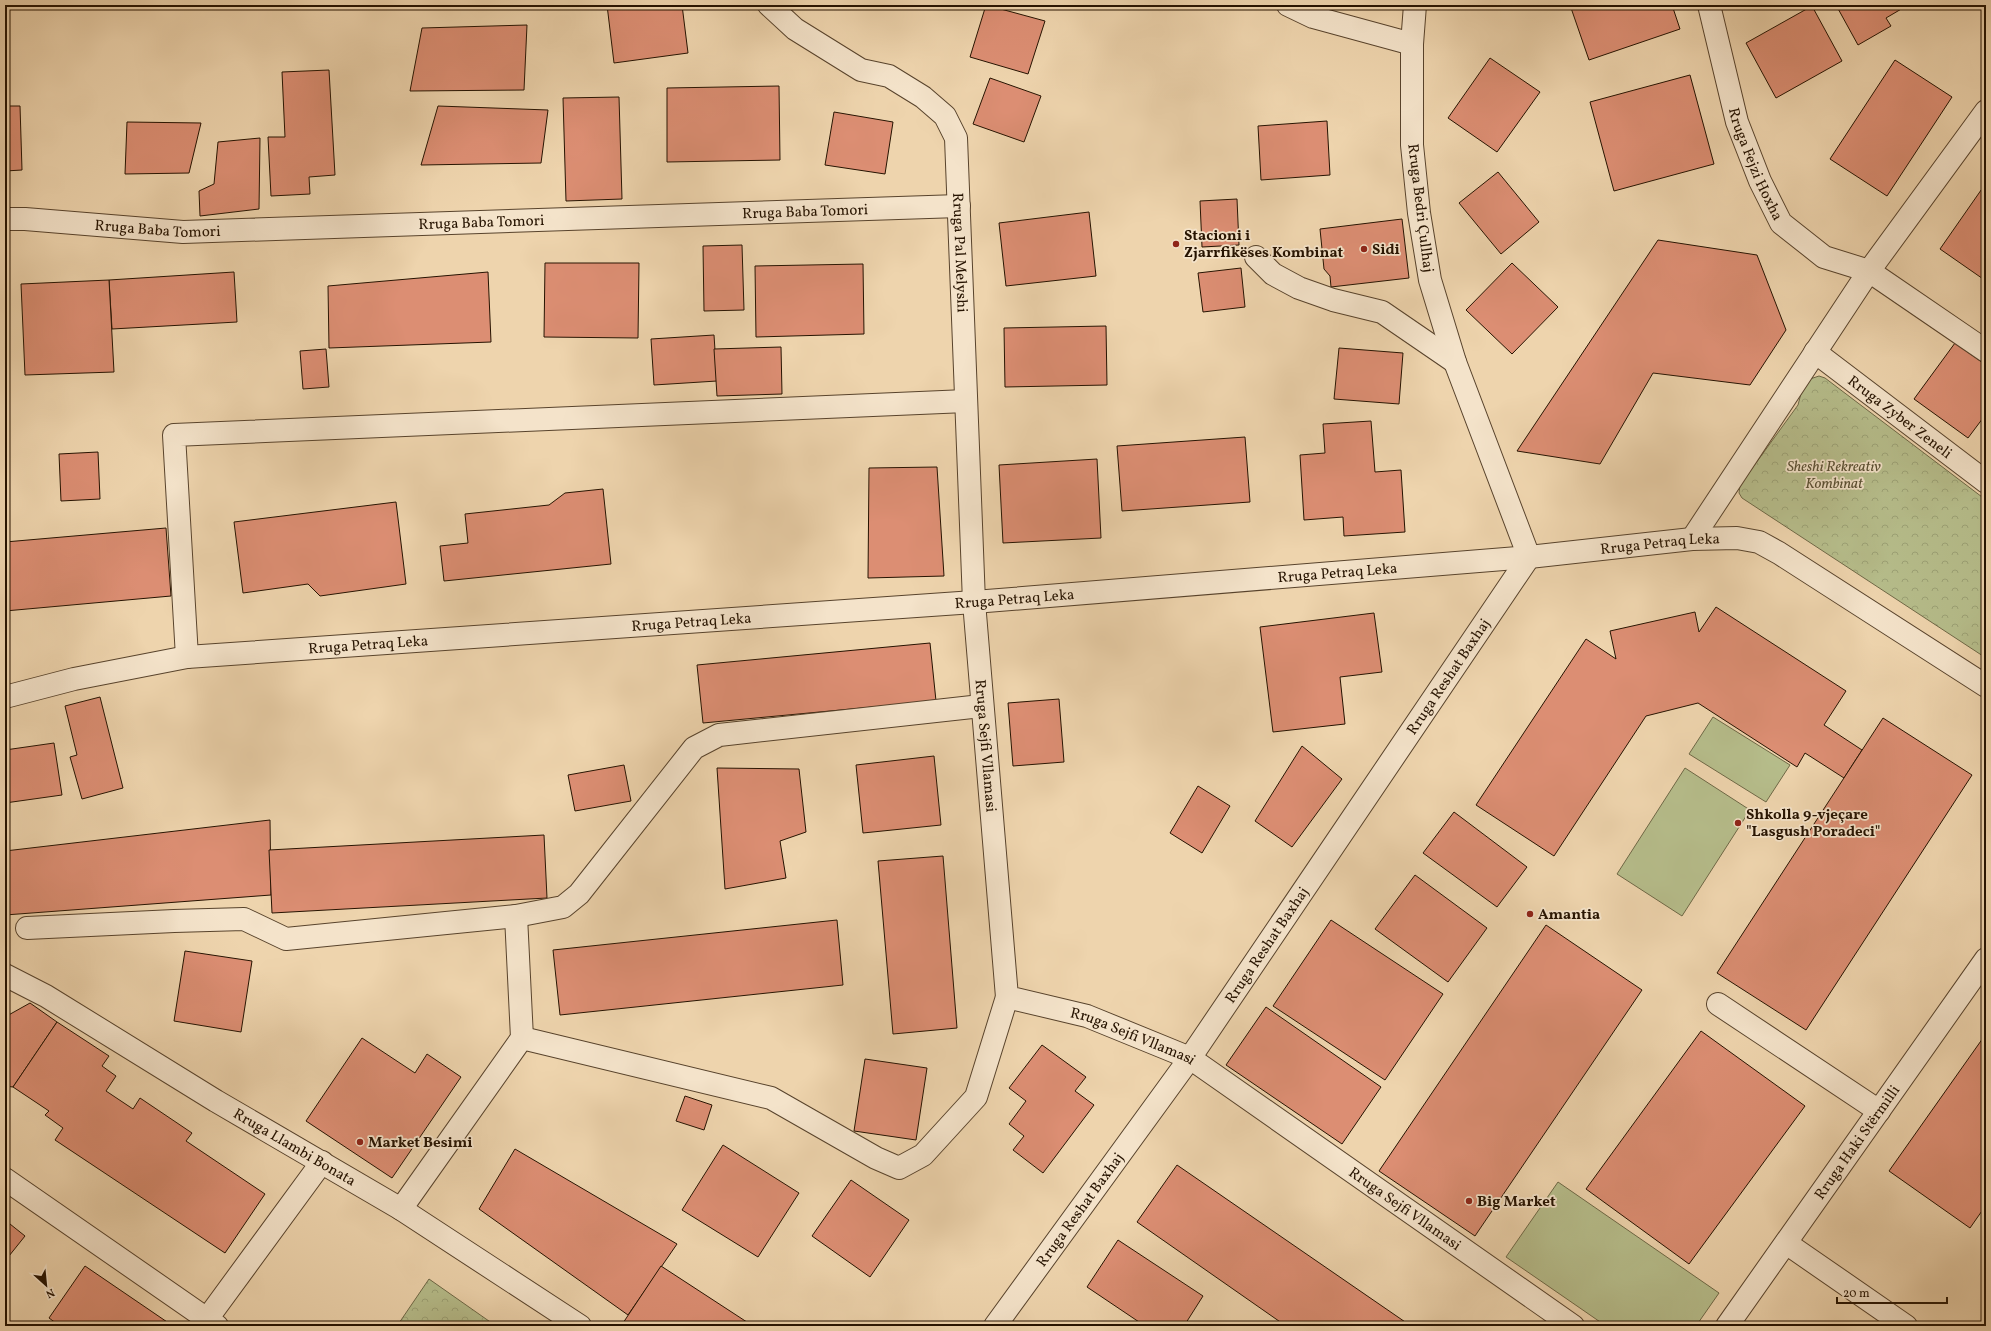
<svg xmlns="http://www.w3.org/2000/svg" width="1991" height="1331" font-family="Vollkorn,serif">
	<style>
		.forest { fill: url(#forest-crowns); stroke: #6e6846 }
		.pitch { fill: #b6bd8b; stroke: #6e6846 }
		.building { fill: #dc8e73; stroke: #261301 }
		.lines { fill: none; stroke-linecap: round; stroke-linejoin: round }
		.minor-casing { stroke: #58432c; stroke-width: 24 }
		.minor { stroke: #f4e3ca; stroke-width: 22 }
		.poi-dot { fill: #8f2418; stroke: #f4e3ca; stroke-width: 1.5 }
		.labels { text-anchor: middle; stroke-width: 3.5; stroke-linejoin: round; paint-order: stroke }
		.street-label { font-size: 15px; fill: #261301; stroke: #f4e3ca }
		.poi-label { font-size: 15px; font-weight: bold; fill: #261301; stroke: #f4e3ca; text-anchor: start }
		.park-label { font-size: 15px; font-style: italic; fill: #584e31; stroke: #f4e3ca }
	</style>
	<defs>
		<pattern id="forest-crowns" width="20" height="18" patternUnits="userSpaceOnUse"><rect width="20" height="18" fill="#b6bd8b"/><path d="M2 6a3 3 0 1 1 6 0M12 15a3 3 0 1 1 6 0" fill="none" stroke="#9ca276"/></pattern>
	</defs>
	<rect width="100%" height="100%" fill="#eed4ad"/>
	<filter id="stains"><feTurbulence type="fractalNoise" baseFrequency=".005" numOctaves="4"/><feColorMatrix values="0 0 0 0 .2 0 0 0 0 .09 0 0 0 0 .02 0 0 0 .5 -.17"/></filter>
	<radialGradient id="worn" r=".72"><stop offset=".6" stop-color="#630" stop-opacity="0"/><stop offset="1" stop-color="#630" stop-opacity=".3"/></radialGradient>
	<g class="forest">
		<path d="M 1819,376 L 1825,378 L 1986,500 L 1986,658 L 1742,498 L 1739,493 L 1740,485 L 1798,405 L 1803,386 L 1807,380 Z"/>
		<path d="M 429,1279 L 496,1326 L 397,1326 Z"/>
	</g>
	<g class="pitch">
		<path d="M 1713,717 L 1790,765 L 1766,802 L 1689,754 Z"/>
		<path d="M 1685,768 L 1750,810 L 1682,916 L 1617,874 Z"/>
		<path d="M 1558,1182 L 1719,1293 L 1696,1326 L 1606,1326 L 1506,1257 Z"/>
	</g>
	<g class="building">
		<path d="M 607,5 L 682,5 L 688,53 L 614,63 Z"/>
		<path d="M 986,5 L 1045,21 L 1028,74 L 970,57 Z"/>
		<path d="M 1570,5 L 1672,5 L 1680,29 L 1589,60 Z"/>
		<path d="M 1836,5 L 1901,5 L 1903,8 L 1886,18 L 1891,26 L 1858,45 Z"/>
		<path d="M 1812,6 L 1842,61 L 1776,98 L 1746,43 Z"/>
		<path d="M 527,25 L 524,90 L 410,91 L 422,28 Z"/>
		<path d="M 1490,58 L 1540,92 L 1497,152 L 1448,118 Z"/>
		<path d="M 1895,60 L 1952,97 L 1887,196 L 1830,159 Z"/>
		<path d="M 329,70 L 335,175 L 309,177 L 310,194 L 271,196 L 268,137 L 285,137 L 282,72 Z"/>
		<path d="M 1690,75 L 1714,164 L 1614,191 L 1590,102 Z"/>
		<path d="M 990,78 L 1041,96 L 1024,142 L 973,124 Z"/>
		<path d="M 779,86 L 780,160 L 667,162 L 667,88 Z"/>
		<path d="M 619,97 L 622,199 L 566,201 L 563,98 Z"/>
		<path d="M 5,106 L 20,106 L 22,170 L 5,171 Z"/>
		<path d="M 438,106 L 548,110 L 541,163 L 421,165 Z"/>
		<path d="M 834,112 L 893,122 L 885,174 L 825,165 Z"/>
		<path d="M 1327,121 L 1330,175 L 1261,180 L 1258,126 Z"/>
		<path d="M 127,122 L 201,123 L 189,173 L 125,174 Z"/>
		<path d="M 260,138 L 259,209 L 200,216 L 199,191 L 214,184 L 218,142 Z"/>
		<path d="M 1498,172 L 1539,222 L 1501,254 L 1459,203 Z"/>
		<path d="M 1986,183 L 1986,281 L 1940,249 Z"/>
		<path d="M 1237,199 L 1239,245 L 1202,247 L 1200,201 Z"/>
		<path d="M 1089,212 L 1096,276 L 1006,286 L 999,223 Z"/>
		<path d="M 1402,219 L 1409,278 L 1331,287 L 1330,276 L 1324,269 L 1320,229 Z"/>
		<path d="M 1658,240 L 1757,255 L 1786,330 L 1750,385 L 1653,373 L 1600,464 L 1517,451 Z"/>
		<path d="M 742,245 L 744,310 L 704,311 L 703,246 Z"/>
		<path d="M 545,263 L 639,263 L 638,338 L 544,337 Z"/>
		<path d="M 1512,263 L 1558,307 L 1512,354 L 1466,310 Z"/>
		<path d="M 863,264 L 864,334 L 756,337 L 755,266 Z"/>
		<path d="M 1241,268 L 1245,307 L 1203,312 L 1198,273 Z"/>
		<path d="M 234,272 L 237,322 L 112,329 L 109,280 Z"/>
		<path d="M 488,272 L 491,342 L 329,348 L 328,286 Z"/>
		<path d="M 109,280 L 114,372 L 25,375 L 21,284 Z"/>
		<path d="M 1106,326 L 1107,385 L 1005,387 L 1004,328 Z"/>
		<path d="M 714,335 L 717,381 L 654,385 L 651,339 Z"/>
		<path d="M 1955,343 L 1986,365 L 1986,414 L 1968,438 L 1914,399 Z"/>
		<path d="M 781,347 L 782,394 L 717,396 L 714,349 Z"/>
		<path d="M 1339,348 L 1403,353 L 1399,404 L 1334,399 Z"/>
		<path d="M 326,349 L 329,387 L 303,389 L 300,351 Z"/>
		<path d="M 1371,421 L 1375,472 L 1401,470 L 1405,532 L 1344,536 L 1343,517 L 1304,520 L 1300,455 L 1325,453 L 1323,424 Z"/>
		<path d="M 1245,437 L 1250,502 L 1122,511 L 1117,446 Z"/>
		<path d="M 98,452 L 100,499 L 61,501 L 59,454 Z"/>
		<path d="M 1097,459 L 1101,538 L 1003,543 L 999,465 Z"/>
		<path d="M 937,467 L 944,576 L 868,578 L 869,468 Z"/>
		<path d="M 603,489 L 611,564 L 444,581 L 440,546 L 468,543 L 465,514 L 549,505 L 565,493 Z"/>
		<path d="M 396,502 L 406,584 L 320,596 L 308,584 L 243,593 L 234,522 Z"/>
		<path d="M 166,528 L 171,596 L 5,611 L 5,542 Z"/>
		<path d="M 1716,607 L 1846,691 L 1824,725 L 1862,750 L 1844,778 L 1805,753 L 1797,767 L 1698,703 L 1646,716 L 1554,856 L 1476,805 L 1586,639 L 1616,659 L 1610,631 L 1695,612 L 1699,632 Z"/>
		<path d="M 1374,613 L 1382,672 L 1340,677 L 1345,724 L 1273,732 L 1260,627 Z"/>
		<path d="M 930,643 L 936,701 L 703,723 L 697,665 Z"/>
		<path d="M 100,697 L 123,788 L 82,799 L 70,757 L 77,755 L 65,706 Z"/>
		<path d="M 1059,699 L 1064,762 L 1013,766 L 1008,703 Z"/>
		<path d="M 1883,718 L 1972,775 L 1806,1030 L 1717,973 Z"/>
		<path d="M 54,743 L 62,795 L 5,803 L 5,750 Z"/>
		<path d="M 1302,746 L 1342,779 L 1292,847 L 1255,821 Z"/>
		<path d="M 934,756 L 941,825 L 863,833 L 856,765 Z"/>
		<path d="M 624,765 L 631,801 L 575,811 L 568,775 Z"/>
		<path d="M 717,768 L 799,769 L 806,832 L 780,841 L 786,878 L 725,889 Z"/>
		<path d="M 1198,786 L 1230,806 L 1202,853 L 1170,833 Z"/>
		<path d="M 1454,812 L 1527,867 L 1497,907 L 1423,853 Z"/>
		<path d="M 270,820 L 271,895 L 5,915 L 5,851 Z"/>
		<path d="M 544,835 L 547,898 L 272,913 L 269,850 Z"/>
		<path d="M 943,856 L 957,1028 L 893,1034 L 878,861 Z"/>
		<path d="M 1415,875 L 1487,928 L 1448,982 L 1375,929 Z"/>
		<path d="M 837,920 L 843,985 L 560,1015 L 553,950 Z"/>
		<path d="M 1331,920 L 1443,994 L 1385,1080 L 1273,1006 Z"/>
		<path d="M 1546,925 L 1642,990 L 1475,1236 L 1379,1171 Z"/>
		<path d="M 185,951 L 252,961 L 241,1032 L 174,1021 Z"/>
		<path d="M 30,1003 L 57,1022 L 13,1087 L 5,1086 L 5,1017 Z"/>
		<path d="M 1266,1007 L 1381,1087 L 1342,1144 L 1226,1065 Z"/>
		<path d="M 57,1022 L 109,1056 L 102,1066 L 116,1076 L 106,1091 L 133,1109 L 140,1098 L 192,1133 L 186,1141 L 265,1194 L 225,1253 L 55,1140 L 63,1128 L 45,1115 L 49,1111 L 13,1087 Z"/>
		<path d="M 1701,1031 L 1805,1106 L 1689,1264 L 1586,1189 Z"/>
		<path d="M 362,1038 L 415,1073 L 427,1054 L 461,1077 L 392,1178 L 306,1121 Z"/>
		<path d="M 1983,1038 L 1986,1040 L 1986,1210 L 1984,1208 L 1970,1228 L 1889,1171 Z"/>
		<path d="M 1042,1045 L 1086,1077 L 1075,1091 L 1094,1105 L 1043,1173 L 1013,1150 L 1024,1136 L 1009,1124 L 1026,1101 L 1009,1088 Z"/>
		<path d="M 865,1059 L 927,1068 L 916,1140 L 854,1131 Z"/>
		<path d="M 685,1096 L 712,1105 L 704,1130 L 676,1121 Z"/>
		<path d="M 723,1145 L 799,1193 L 758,1257 L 682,1210 Z"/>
		<path d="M 515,1149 L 677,1244 L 628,1315 L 479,1209 Z"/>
		<path d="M 1177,1165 L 1411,1326 L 1286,1326 L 1137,1222 Z"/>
		<path d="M 851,1180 L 909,1220 L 870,1277 L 812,1236 Z"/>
		<path d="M 5,1220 L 25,1236 L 5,1261 Z"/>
		<path d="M 1118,1240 L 1203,1296 L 1184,1326 L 1145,1326 L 1087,1287 Z"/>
		<path d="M 85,1266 L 173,1326 L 60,1326 L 49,1318 Z"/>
		<path d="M 661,1266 L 753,1326 L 621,1326 Z"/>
	</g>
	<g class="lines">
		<defs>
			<g id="minor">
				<path id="s1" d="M 769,5 L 795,29 L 861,70 L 889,76 L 923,97 L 945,116 L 956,138 L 974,602 L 1007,997 L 1087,1016 L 1190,1058 L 1573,1326"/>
				<path d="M 1288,5 L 1313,17 L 1412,44"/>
				<path id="s2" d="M 1709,5 L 1737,122 L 1760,181 L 1781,223 L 1824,257 L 1869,271 L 1986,351"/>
				<path id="s3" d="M 5,219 L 25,219 L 183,232 L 959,206"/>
				<path d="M 1256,257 L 1273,274 L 1299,288 L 1333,300 L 1382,312 L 1455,362"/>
				<path id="s4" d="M 1815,352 L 1986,482"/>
				<path d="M 1692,539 L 1869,271 L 1986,111"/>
				<path d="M 187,657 L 174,435 L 966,401"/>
				<path id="s5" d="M 5,697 L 74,679 L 187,657 L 974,602 L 1529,557 L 1692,539 L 1737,538 L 1759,542 L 1779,553 L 1986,686"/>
				<path d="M 27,928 L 174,921 L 244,919 L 286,939 L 516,916 L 563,907 L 579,894 L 694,748 L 719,735 L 981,706"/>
				<path id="s6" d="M 5,975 L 46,996 L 216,1101 L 401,1209 L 580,1326"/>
				<path d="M 1718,1004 L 1879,1111"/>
				<path d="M 522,1038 L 771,1098 L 876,1158 L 899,1168 L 923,1155 L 976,1097 L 1007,997"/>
				<path d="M 5,1179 L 217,1326"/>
				<path d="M 401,1209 L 522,1038 L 516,916"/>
				<path d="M 1786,1243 L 1906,1326"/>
				<path d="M 207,1319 L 322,1162"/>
				<path id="s7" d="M 995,1326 L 1190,1058 L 1529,557 L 1455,362 L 1430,280 L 1419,213 L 1412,145 L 1412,44 L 1415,5"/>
				<path id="s8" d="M 1727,1326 L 1986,959"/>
			</g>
		</defs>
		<use href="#minor" class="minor-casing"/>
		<use href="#minor" class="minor"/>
	</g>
	<g class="poi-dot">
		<circle cx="1176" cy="244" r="4"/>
		<circle cx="1364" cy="249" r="4"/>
		<circle cx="1738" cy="823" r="4"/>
		<circle cx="1530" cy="914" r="4"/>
		<circle cx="360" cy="1142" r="4"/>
		<circle cx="1469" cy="1201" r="4"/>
	</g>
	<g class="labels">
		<g class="street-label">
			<text dy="5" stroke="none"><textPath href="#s2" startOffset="166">Rruga Fejzi Hoxha</textPath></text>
			<text transform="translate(1421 208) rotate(83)" y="5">Rruga Bedri Çullhaj</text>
			<text dy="5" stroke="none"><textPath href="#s3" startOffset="801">Rruga Baba Tomori</textPath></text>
			<text dy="5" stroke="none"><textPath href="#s3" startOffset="477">Rruga Baba Tomori</textPath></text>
			<text dy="5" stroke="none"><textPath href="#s3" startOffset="153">Rruga Baba Tomori</textPath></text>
			<text dy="5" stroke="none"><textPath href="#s1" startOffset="350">Rruga Pal Melyshi</textPath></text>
			<text dy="5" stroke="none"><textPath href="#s4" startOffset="107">Rruga Zyber Zeneli</textPath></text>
			<text dy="5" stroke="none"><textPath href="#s5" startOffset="1664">Rruga Petraq Leka</textPath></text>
			<text dy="5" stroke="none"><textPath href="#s5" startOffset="1340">Rruga Petraq Leka</textPath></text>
			<text dy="5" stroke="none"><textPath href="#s5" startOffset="1016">Rruga Petraq Leka</textPath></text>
			<text dy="5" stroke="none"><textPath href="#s5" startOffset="692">Rruga Petraq Leka</textPath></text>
			<text dy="5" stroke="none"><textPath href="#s5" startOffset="368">Rruga Petraq Leka</textPath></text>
			<text dy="5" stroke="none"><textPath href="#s7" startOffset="792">Rruga Reshat Baxhaj</textPath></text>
			<text dy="5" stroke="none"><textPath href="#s1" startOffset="844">Rruga Sejfi Vllamasi</textPath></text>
			<text dy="5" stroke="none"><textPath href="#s7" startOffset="468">Rruga Reshat Baxhaj</textPath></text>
			<text dy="5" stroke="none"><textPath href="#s1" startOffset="1228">Rruga Sejfi Vllamasi</textPath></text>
			<text dy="5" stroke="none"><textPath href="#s8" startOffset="225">Rruga Haki Stërmilli</textPath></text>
			<text dy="5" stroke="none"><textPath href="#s6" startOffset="337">Rruga Llambi Bonata</textPath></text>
			<text dy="5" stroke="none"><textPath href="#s1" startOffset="1552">Rruga Sejfi Vllamasi</textPath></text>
			<text dy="5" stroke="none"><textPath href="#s7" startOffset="144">Rruga Reshat Baxhaj</textPath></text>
		</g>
		<g class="poi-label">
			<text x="1184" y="240">Stacioni i<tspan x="1184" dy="17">Zjarrfikëses Kombinat</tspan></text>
			<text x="1372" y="254">Sidi</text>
			<text x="1746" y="819">Shkolla 9-vjeçare<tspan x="1746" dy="17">"Lasgush Poradeci"</tspan></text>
			<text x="1538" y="919">Amantia</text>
			<text x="368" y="1147">Market Besimi</text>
			<text x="1477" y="1206">Big Market</text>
		</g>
		<g class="park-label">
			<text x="1834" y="471">Sheshi Rekreativ<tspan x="1834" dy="17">Kombinat</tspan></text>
		</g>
	</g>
	<rect width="1991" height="1331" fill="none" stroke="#eed4ad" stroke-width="20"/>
	<rect x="6" y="6" width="1979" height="1319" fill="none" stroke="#261301" stroke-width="2"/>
	<rect x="10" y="10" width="1971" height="1311" fill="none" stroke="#261301"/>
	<g transform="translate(46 1285) rotate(153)" stroke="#f4e3ca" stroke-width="3" paint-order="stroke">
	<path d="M0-3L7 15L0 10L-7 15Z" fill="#261301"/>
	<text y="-6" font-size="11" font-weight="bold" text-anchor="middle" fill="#261301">N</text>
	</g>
	<path d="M1837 1297v6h110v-6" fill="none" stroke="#261301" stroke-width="2"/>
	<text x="1843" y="1297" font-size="12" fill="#261301" stroke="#f4e3ca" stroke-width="3" paint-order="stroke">20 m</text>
	<rect width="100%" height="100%" filter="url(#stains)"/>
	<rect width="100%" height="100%" fill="url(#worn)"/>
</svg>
